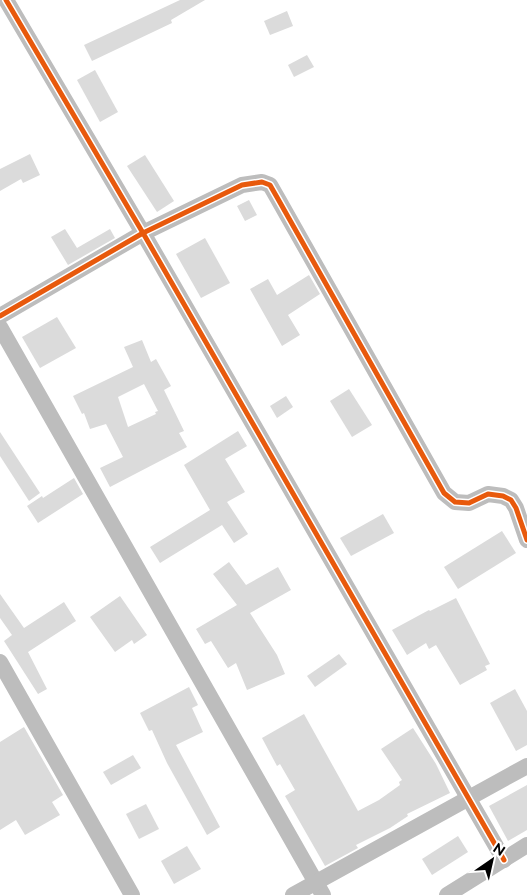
<svg xmlns="http://www.w3.org/2000/svg" width="527" height="895" font-family="Raleway,sans-serif">
	<style>
		.building { fill: #dbdbdb; fill-rule: evenodd }
		.lines { fill: none; stroke-linecap: round; stroke-linejoin: round }
		.minor { stroke: #bdbdbd; stroke-width: 16 }
		.cycleway-casing { stroke: #fff; stroke-width: 8 }
		.cycleway { stroke: #e8590c; stroke-width: 5 }
	</style>
	<rect width="100%" height="100%" fill="#fff"/>
	<g class="building">
		<path d="M 180,0 L 205,0 L 171,20 L 172,23 L 92,61 L 84,45 Z"/>
		<path d="M 287,11 L 293,26 L 270,35 L 264,21 Z"/>
		<path d="M 307,55 L 314,67 L 294,77 L 288,65 Z"/>
		<path d="M 95,70 L 118,112 L 100,122 L 77,80 Z"/>
		<path d="M 30,154 L 40,175 L 23,183 L 21,179 L 0,191 L 0,169 Z"/>
		<path d="M 145,155 L 174,201 L 157,212 L 127,166 Z"/>
		<path d="M 249,200 L 257,215 L 245,221 L 237,206 Z"/>
		<path d="M 65,229 L 77,248 L 110,229 L 115,238 L 68,265 L 51,237 Z"/>
		<path d="M 205,238 L 230,283 L 201,298 L 176,254 Z"/>
		<path d="M 309,275 L 320,294 L 288,315 L 300,335 L 282,346 L 250,289 L 268,279 L 277,295 Z"/>
		<path d="M 57,317 L 76,348 L 40,368 L 22,337 Z"/>
		<path d="M 142,340 L 151,362 L 156,359 L 171,386 L 164,390 L 184,431 L 179,433 L 187,447 L 110,487 L 100,468 L 123,457 L 106,424 L 90,429 L 84,413 L 82,414 L 73,396 L 133,367 L 124,347 ZM 144,384 L 158,411 L 155,412 L 156,414 L 128,427 L 118,397 Z"/>
		<path d="M 349,389 L 372,425 L 352,437 L 330,401 Z"/>
		<path d="M 286,396 L 293,407 L 277,418 L 270,406 Z"/>
		<path d="M 238,431 L 247,446 L 225,459 L 245,492 L 227,502 L 248,534 L 234,543 L 222,525 L 160,563 L 150,547 L 210,510 L 184,465 Z"/>
		<path d="M 0,432 L 40,493 L 29,501 L 0,456 Z"/>
		<path d="M 74,478 L 83,494 L 38,523 L 27,506 L 42,496 L 43,498 Z"/>
		<path d="M 383,514 L 394,533 L 351,556 L 340,538 Z"/>
		<path d="M 502,531 L 516,553 L 458,589 L 444,567 Z"/>
		<path d="M 229,562 L 246,585 L 278,567 L 291,590 L 250,613 L 277,655 L 285,674 L 247,690 L 236,663 L 228,668 L 211,641 L 205,644 L 196,629 L 237,605 L 213,574 Z"/>
		<path d="M 0,594 L 24,628 L 64,602 L 76,621 L 28,652 L 47,689 L 38,694 L 4,641 L 12,635 L 0,618 Z"/>
		<path d="M 120,596 L 147,635 L 134,644 L 132,640 L 115,652 L 90,617 Z"/>
		<path d="M 456,598 L 490,664 L 485,666 L 487,670 L 460,685 L 436,645 L 429,649 L 426,643 L 407,655 L 392,630 L 429,610 L 430,611 Z"/>
		<path d="M 339,654 L 347,664 L 315,687 L 307,676 Z"/>
		<path d="M 189,687 L 198,705 L 192,708 L 203,732 L 176,745 L 220,827 L 207,835 L 167,763 L 152,730 L 149,731 L 140,713 Z"/>
		<path d="M 515,689 L 527,711 L 527,745 L 516,751 L 490,703 Z"/>
		<path d="M 304,714 L 358,811 L 379,800 L 400,785 L 399,782 L 402,780 L 381,749 L 413,728 L 436,764 L 450,793 L 407,814 L 408,816 L 390,828 L 356,845 L 358,848 L 325,866 L 285,796 L 295,790 L 280,764 L 277,766 L 262,738 Z"/>
		<path d="M 24,727 L 63,795 L 52,802 L 60,815 L 25,835 L 16,820 L 0,830 L 0,742 Z"/>
		<path d="M 133,755 L 141,768 L 111,785 L 103,772 Z"/>
		<path d="M 527,785 L 527,830 L 508,841 L 489,806 Z"/>
		<path d="M 146,804 L 159,829 L 139,839 L 126,814 Z"/>
		<path d="M 458,836 L 468,852 L 432,875 L 422,859 Z"/>
		<path d="M 187,846 L 201,869 L 174,884 L 161,861 Z"/>
	</g>
	<g class="lines">
		<g class="minor">
			<path d="M 6,0 L 143,233 L 504,860"/>
			<path d="M 0,316 L 143,233 L 242,185 L 262,182 L 270,185 L 278,199 L 444,493 L 455,502 L 469,503 L 488,494 L 503,496 L 511,500 L 516,508 L 527,540"/>
			<path d="M 0,327 L 323,895"/>
			<path d="M 0,662 L 132,895"/>
			<path d="M 293,895 L 527,766"/>
			<path d="M 447,895 L 527,845"/>
		</g>
		<defs>
			<g id="cycleway">
				<path d="M 6,0 L 143,233 L 504,860"/>
				<path d="M 0,316 L 143,233 L 242,185 L 262,182 L 270,185 L 278,199 L 444,493 L 455,502 L 469,503 L 488,494 L 503,496 L 511,500 L 516,508 L 527,540"/>
			</g>
		</defs>
		<use href="#cycleway" class="cycleway-casing"/>
		<use href="#cycleway" class="cycleway"/>
	</g>
	<g transform="translate(492 860) rotate(34)" stroke="#ffffff" stroke-width="4" paint-order="stroke">
	<path d="M0-4L9 19L0 12L-9 19Z" fill="#000000"/>
	<text y="-8" font-size="14" font-weight="bold" text-anchor="middle" fill="#000000">N</text>
	</g>
</svg>
